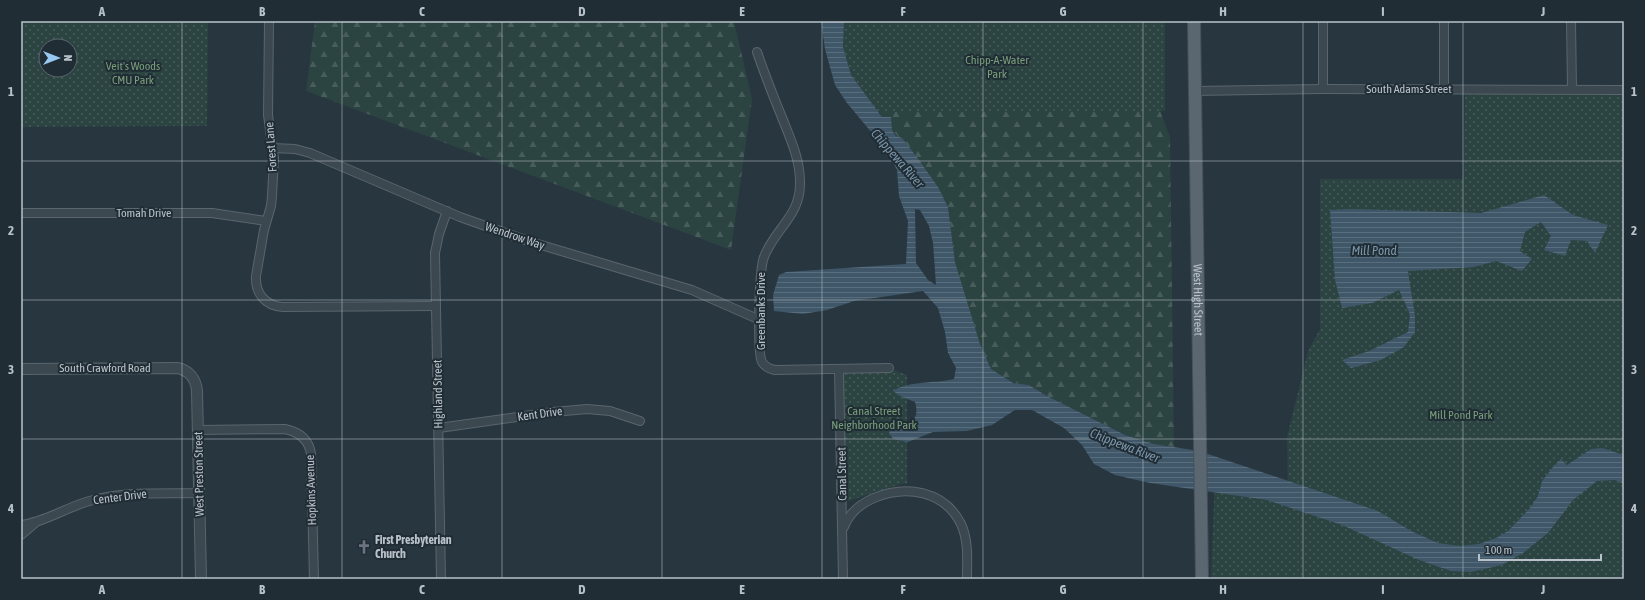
<svg xmlns="http://www.w3.org/2000/svg" width="1645" height="600" font-family="'Asap Condensed',sans-serif">
	<style>
		.forest { fill: url(#forest-firs) }
		.park { fill: url(#park-dots); fill-rule: evenodd }
		.water { fill: url(#water-rules); fill-rule: evenodd }
		.lines { fill: none; stroke-linecap: round; stroke-linejoin: round }
		.minor-casing { stroke: #5a656d; stroke-width: 10 }
		.tertiary-casing { stroke: #5a656d; stroke-width: 12 }
		.primary-casing { stroke: #465159; stroke-width: 14 }
		.minor { stroke: #3c4850; stroke-width: 8 }
		.tertiary { stroke: #3c4850; stroke-width: 10 }
		.primary { stroke: #5a6770; stroke-width: 12 }
		.grid { fill: none; stroke: #b9c2ca; stroke-width: 1; stroke-opacity: 0.55 }
		.labels { text-anchor: middle; stroke-width: 4; stroke-linejoin: round; paint-order: stroke }
		.park-label { font-size: 12px; fill: #799e7b; stroke: #212d35 }
		.street-label { font-size: 12px; fill: #b9c2ca; stroke: #212d35 }
		.poi-label { font-size: 12px; font-weight: bold; fill: #b9c2ca; stroke: #212d35; text-anchor: start }
		.water-label { font-size: 13px; font-style: italic; fill: #7c97ab; stroke: #212d35 }
		.neatline { fill: none; stroke: #b9c2ca; stroke-width: 1.5 }
		.grid-label { font-size: 13px; text-anchor: middle; font-weight: bold; fill: #b9c2ca }
	</style>
	<defs>
		<pattern id="forest-firs" width="22" height="20" patternUnits="userSpaceOnUse"><rect width="22" height="20" fill="#2b4341"/><path d="M5 1l3.5 6h-7zM16 11l3.5 6h-7z" fill="#485c5b"/></pattern>
		<pattern id="park-dots" width="8" height="8" patternUnits="userSpaceOnUse"><rect width="8" height="8" fill="#2b4341"/><path d="M2 2h.1M6 6h.1" fill="none" stroke="#485c5b" stroke-width="1.8" stroke-linecap="round"/></pattern>
		<pattern id="water-rules" width="6" height="5" patternUnits="userSpaceOnUse"><rect width="6" height="5" fill="#3f5768"/><path d="M0 2.5h6" fill="none" stroke="#596e7c"/></pattern>
	</defs>
	<rect width="100%" height="100%" fill="#283640"/>
	<g class="forest">
		<path d="M 315,21 L 734,21 L 752,99 L 731,250 L 306,91 Z"/>
		<path d="M 1102,21 L 1139,56 L 1170,137 L 1174,447 L 1154,444 L 1125,435 L 1049,397 L 1029,385 L 1013,383 L 991,369 L 980,344 L 955,262 L 948,207 L 938,187 L 919,160 L 892,130 L 890,122 L 882,117 L 877,108 Z"/>
	</g>
	<g class="park">
		<path d="M 21,21 L 208,21 L 207,126 L 21,127 ZM 46,46 L 70,46 L 70,70 L 46,70 Z"/>
		<path d="M 830,21 L 1165,21 L 1165,111 L 858,112 Z"/>
		<path d="M 1465,89 L 1624,90 L 1624,579 L 1211,579 L 1215,476 L 1288,500 L 1287,437 L 1308,351 L 1320,329 L 1320,179 L 1463,179 Z"/>
		<path d="M 889,368 L 907,375 L 907,484 L 901,484 L 842,503 L 839,370 Z"/>
	</g>
	<g class="water">
		<path d="M 821,21 L 844,21 L 843,47 L 851,75 L 882,117 L 891,117 L 892,130 L 896,136 L 902,138 L 919,160 L 938,187 L 948,207 L 955,262 L 980,344 L 991,369 L 1013,383 L 1029,385 L 1047,396 L 1125,435 L 1154,444 L 1199,451 L 1378,511 L 1411,531 L 1438,543 L 1459,546 L 1479,544 L 1496,538 L 1508,531 L 1530,508 L 1538,496 L 1542,481 L 1553,467 L 1561,459 L 1567,465 L 1591,449 L 1602,448 L 1624,455 L 1624,484 L 1615,480 L 1597,481 L 1573,500 L 1548,533 L 1523,553 L 1502,565 L 1471,572 L 1451,571 L 1419,560 L 1342,525 L 1267,500 L 1150,483 L 1115,475 L 1094,464 L 1082,445 L 1064,428 L 1032,410 L 1015,410 L 992,425 L 967,431 L 933,432 L 908,442 L 893,439 L 889,432 C 902,421 922,427 915,402 L 902,397 L 893,391 C 911,380 934,384 954,379 L 956,368 L 948,353 L 945,332 L 938,308 L 923,291 L 854,301 L 827,310 L 803,314 L 774,311 L 773,295 L 779,275 L 786,272 L 906,264 L 908,221 L 899,196 L 897,170 L 887,151 L 847,103 L 835,85 L 825,49 ZM 915,209 L 920,210 L 929,226 L 933,243 L 936,285 L 928,280 L 916,263 Z"/>
		<path d="M 1544,195 L 1573,215 L 1608,225 L 1595,253 L 1587,241 L 1571,240 L 1565,256 L 1544,250 L 1551,236 L 1541,222 L 1525,232 L 1520,251 L 1532,259 L 1522,271 L 1496,261 L 1474,267 L 1408,271 L 1415,316 L 1415,332 L 1404,347 L 1381,360 L 1351,368 L 1342,360 L 1369,351 L 1408,332 L 1410,314 L 1399,290 L 1372,303 L 1342,308 L 1335,280 L 1330,210 L 1353,209 L 1481,213 Z"/>
	</g>
	<g class="lines">
		<defs>
			<g id="minor">
				<path d="M 269,21 L 268,115 L 274,158 L 272,196 L 271,206 L 264,230 L 256,276 C 255,293 265,306 283,307 L 436,306"/>
				<path d="M 1323,21 L 1323,89"/>
				<path d="M 1571,21 L 1572,89"/>
				<path d="M 757,52 C 765,75 774,98 783,120 C 791,140 800,160 800,182 C 801,216 775,228 764,257 C 759,269 757,352 762,362 C 765,367 770,369 775,370 L 889,368"/>
				<path d="M 1444,89 L 1444,21"/>
				<path d="M 1194,91 L 1323,89 L 1624,90"/>
				<path d="M 273,148 L 295,149 L 310,153 L 460,217 L 531,242 L 692,290 L 760,320"/>
				<path d="M 21,213 L 212,213 L 266,221"/>
				<path d="M 839,370 L 843,579"/>
				<path d="M 439,428 L 553,412 L 587,409 L 610,411 L 640,421"/>
				<path d="M 199,430 L 285,429 C 299,432 309,440 311,454 L 314,579"/>
				<path d="M 21,525 C 46,522 68,506 93,500 C 127,491 164,494 200,493"/>
				<path d="M 844,527 C 849,513 860,504 874,498 C 906,485 944,490 961,524 C 969,541 967,561 967,579"/>
				<path d="M 21,535 L 34,524"/>
				<path d="M 441,579 L 435,253 L 439,234 L 447,211"/>
			</g>
			<path id="tertiary" d="M 21,369 L 177,368 C 189,370 196,379 197,391 L 201,579"/>
			<g id="primary">
				<path id="s1" d="M 1194,21 L 1202,579"/>
			</g>
		</defs>
		<use href="#minor" class="minor-casing"/>
		<use href="#tertiary" class="tertiary-casing"/>
		<use href="#primary" class="primary-casing"/>
		<use href="#minor" class="minor"/>
		<use href="#tertiary" class="tertiary"/>
		<use href="#primary" class="primary"/>
	</g>
	<path class="grid" d="M 182,21 L 182,579M 342,21 L 342,579M 502,21 L 502,579M 662,21 L 662,579M 822,21 L 822,579M 983,21 L 983,579M 1143,21 L 1143,579M 1303,21 L 1303,579M 1463,21 L 1463,579M 21,161 L 1624,161M 21,300 L 1624,300M 21,439 L 1624,439"/>
	<defs>
		<symbol id="church-bare" viewBox="-9 -9 18 18"><path d="M-1.2-6h2.4v3.5h3.3v2.4h-3.3V6h-2.4V-.1h-3.3v-2.4h3.3Z" fill="#6b7280" stroke="#212d35" stroke-width="2.5" paint-order="stroke"/></symbol>
	</defs>
	<g fill-rule="evenodd">
		<use href="#church-bare" x="354" y="537" width="20" height="20"/>
	</g>
	<g class="labels">
		<g class="park-label">
			<text x="997" y="64">Chipp-A-Water<tspan x="997" dy="14">Park</tspan></text>
			<text x="133" y="70">Veit's Woods<tspan x="133" dy="14">CMU Park</tspan></text>
			<text x="874" y="415">Canal Street<tspan x="874" dy="14">Neighborhood Park</tspan></text>
			<text x="1461" y="419">Mill Pond Park</text>
		</g>
		<g class="street-label">
			<text x="1409" y="93">South Adams Street</text>
			<text transform="translate(271 147) rotate(-94)" y="4">Forest Lane</text>
			<text x="144" y="217">Tomah Drive</text>
			<text transform="translate(515 236) rotate(19)" y="4">Wendrow Way</text>
			<text dy="4" stroke="none"><textPath href="#s1" startOffset="279">West High Street</textPath></text>
			<text transform="translate(761 311) rotate(-90)" y="4">Greenbanks Drive</text>
			<text x="105" y="372">South Crawford Road</text>
			<text transform="translate(438 394) rotate(-91)" y="4">Highland Street</text>
			<text transform="translate(540 414) rotate(-8)" y="4">Kent Drive</text>
			<text transform="translate(199 474) rotate(-91)" y="4">West Preston Street</text>
			<text transform="translate(842 474) rotate(-91)" y="4">Canal Street</text>
			<text transform="translate(311 490) rotate(-92)" y="4">Hopkins Avenue</text>
			<text transform="translate(120 497) rotate(-7)" y="4">Center Drive</text>
		</g>
		<g class="poi-label">
			<text x="375" y="544">First Presbyterian<tspan x="375" dy="14">Church</tspan></text>
		</g>
		<g class="water-label">
			<text transform="translate(898 158) rotate(49)" y="5">Chippewa River</text>
			<text x="1374" y="255">Mill Pond</text>
			<text transform="translate(1125 445) rotate(21)" y="5">Chippewa River</text>
		</g>
	</g>
	<rect width="1645" height="600" fill="none" stroke="#212d35" stroke-width="44"/>
	<g transform="translate(58 58) rotate(90)"><circle r="19" fill="#212d35" stroke="#5e6971"/>
	<path d="M0-3L7 15L0 10L-7 15Z" fill="#97c9f2"/>
	<text y="-6" font-size="11" font-weight="bold" text-anchor="middle" fill="#b9c2ca">N</text>
	</g>
	<path d="M1479 554v6h122v-6" fill="none" stroke="#b9c2ca" stroke-width="2"/>
	<text x="1485" y="554" font-size="12" fill="#b9c2ca" stroke="#212d35" stroke-width="3" paint-order="stroke">100 m</text>
	<rect x="22" y="22" width="1601" height="556" class="neatline"/>
	<g class="grid-label">
		<text x="102" y="16">A</text>
		<text x="262" y="16">B</text>
		<text x="422" y="16">C</text>
		<text x="582" y="16">D</text>
		<text x="742" y="16">E</text>
		<text x="903" y="16">F</text>
		<text x="1063" y="16">G</text>
		<text x="1223" y="16">H</text>
		<text x="1383" y="16">I</text>
		<text x="1543" y="16">J</text>
		<text x="11" y="96">1</text>
		<text x="1634" y="96">1</text>
		<text x="11" y="235">2</text>
		<text x="1634" y="235">2</text>
		<text x="11" y="374">3</text>
		<text x="1634" y="374">3</text>
		<text x="11" y="513">4</text>
		<text x="1634" y="513">4</text>
		<text x="102" y="594">A</text>
		<text x="262" y="594">B</text>
		<text x="422" y="594">C</text>
		<text x="582" y="594">D</text>
		<text x="742" y="594">E</text>
		<text x="903" y="594">F</text>
		<text x="1063" y="594">G</text>
		<text x="1223" y="594">H</text>
		<text x="1383" y="594">I</text>
		<text x="1543" y="594">J</text>
	</g>
</svg>
